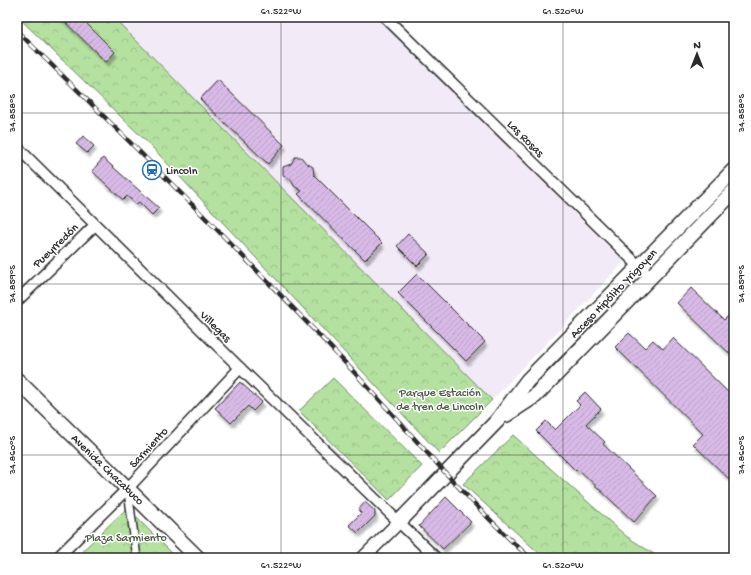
<svg xmlns="http://www.w3.org/2000/svg" width="751" height="575" font-family="'Gochi Hand',sans-serif">
	<style>
		.built { fill: #f3eaf8 }
		.park { fill: url(#park-crowns); stroke: #708665 }
		.building { fill: url(#building-hatch); stroke: #2b2b2b; filter: url(#shadow) }
		.lines { fill: none; stroke-linecap: round; stroke-linejoin: round }
		.pedestrian-casing { stroke: #2b2b2b; stroke-width: 10 }
		.minor-casing { stroke: #2b2b2b; stroke-width: 13 }
		.tertiary-casing { stroke: #2b2b2b; stroke-width: 15 }
		.secondary-casing { stroke: #2b2b2b; stroke-width: 17 }
		.pedestrian { stroke: #fff; stroke-width: 7 }
		.minor { stroke: #fff; stroke-width: 10 }
		.tertiary { stroke: #fff; stroke-width: 12 }
		.secondary { stroke: #fff; stroke-width: 14 }
		.rail-casing { stroke: #2b2b2b; stroke-width: 4.5 }
		.rail { stroke: #fff; stroke-width: 3; stroke-dasharray: 9; stroke-linecap: butt }
		.ticks { fill: none; stroke: #2b2b2b; stroke-width: 1; stroke-opacity: 0.45 }
		.labels { text-anchor: middle; stroke-width: 3; stroke-linejoin: round; paint-order: stroke }
		.street-label { font-size: 12px; fill: #2b2b2b; stroke: #fff }
		.poi-label { font-size: 12px; fill: #2b2b2b; stroke: #fff; text-anchor: start }
		.park-label { font-size: 12px; fill: #4d5848; stroke: #fff }
		.neatline { fill: none; stroke: #2b2b2b; stroke-width: 1.5 }
		.ticks-label { font-size: 10px; text-anchor: middle; fill: #2b2b2b }
	</style>
	<defs>
		<pattern id="park-crowns" width="20" height="18" patternUnits="userSpaceOnUse"><rect width="20" height="18" fill="#b4e19f"/><path d="M2 6a3 3 0 1 1 6 0M12 15a3 3 0 1 1 6 0" fill="none" stroke="#9bc189"/></pattern>
		<pattern id="building-hatch" width="6" height="6" patternUnits="userSpaceOnUse"><rect width="6" height="6" fill="#d8bae7"/><path d="M-1 1l2-2M0 6l6-6M5 7l2-2" fill="none" stroke="#baa0c6"/></pattern>
		<filter id="shadow"><feDropShadow dx="2.5" dy="4.5" stdDeviation="1" flood-color="#0004"/></filter>
	</defs>
	<rect width="100%" height="100%" fill="#fff"/>
	<filter id="ink" filterUnits="userSpaceOnUse"><feTurbulence type="fractalNoise" baseFrequency=".025" numOctaves="2"/><feDisplacementMap in="SourceGraphic" scale="8" xChannelSelector="R" yChannelSelector="G"/><feConvolveMatrix kernelMatrix="1 2 1 2 8 2 1 2 1" color-interpolation-filters="sRGB"/></filter>
	<g filter="url(#ink)">
		<path class="built" d="M 113,17 L 376,17 L 624,262 L 492,400 Z"/>
		<g class="park">
			<path d="M 18,17 L 113,17 L 492,400 L 439,453 L 151,146 Z"/>
			<path d="M 333,378 L 422,466 L 389,500 L 299,411 Z"/>
			<path d="M 513,435 L 626,536 L 660,558 L 544,558 L 542,556 L 463,484 Z"/>
			<path d="M 127,508 L 177,558 L 75,558 Z"/>
		</g>
		<g class="building">
			<path d="M 60,17 L 80,17 L 115,52 L 106,62 Z"/>
			<path d="M 218,80 L 284,145 L 268,164 L 200,99 Z"/>
			<path d="M 83,136 L 94,146 L 87,153 L 76,144 Z"/>
			<path d="M 295,157 L 301,157 L 306,163 L 313,167 L 314,175 L 382,243 L 365,260 L 298,194 L 302,191 L 294,186 L 291,179 L 283,176 L 283,167 L 291,164 Z"/>
			<path d="M 103,158 L 159,208 L 152,215 L 139,202 L 136,204 L 127,196 L 123,200 L 92,171 Z"/>
			<path d="M 408,234 L 429,254 L 417,266 L 397,246 Z"/>
			<path d="M 417,274 L 485,342 L 466,361 L 398,293 Z"/>
			<path d="M 691,288 L 724,320 L 734,310 L 734,358 L 677,303 Z"/>
			<path d="M 629,333 L 645,348 L 653,340 L 663,349 L 673,338 L 734,398 L 734,484 L 693,444 L 703,434 L 615,347 Z"/>
			<path d="M 240,382 L 262,402 L 253,411 L 248,406 L 231,423 L 215,408 Z"/>
			<path d="M 585,392 L 601,409 L 586,424 L 605,442 L 603,444 L 657,496 L 634,522 L 578,469 L 576,471 L 536,431 L 546,421 L 555,430 L 580,405 L 576,401 Z"/>
			<path d="M 446,497 L 471,522 L 443,549 L 419,526 Z"/>
			<path d="M 365,502 L 375,511 L 375,516 L 358,533 L 349,525 L 361,513 L 358,510 Z"/>
		</g>
		<g class="lines">
			<defs>
				<path id="pedestrian" d="M 128,491 L 137,558"/>
				<g id="minor">
					<path d="M 385,17 L 650,277"/>
					<path d="M 17,147 L 240,368 L 436,558"/>
					<path d="M 17,301 L 95,225"/>
					<path d="M 57,558 L 128,488 L 240,368"/>
				</g>
				<path id="tertiary" d="M 363,558 L 399,522"/>
				<g id="secondary">
					<path d="M 17,380 L 198,558"/>
					<path d="M 506,415 L 535,396 L 734,191"/>
					<path d="M 399,522 L 497,421 L 527,381 L 734,170"/>
				</g>
			</defs>
			<use href="#pedestrian" class="pedestrian-casing"/>
			<use href="#minor" class="minor-casing"/>
			<use href="#tertiary" class="tertiary-casing"/>
			<use href="#secondary" class="secondary-casing"/>
			<use href="#pedestrian" class="pedestrian"/>
			<use href="#minor" class="minor"/>
			<use href="#tertiary" class="tertiary"/>
			<use href="#secondary" class="secondary"/>
			<defs>
				<path id="rail" d="M 17,31 C 131,142 243,254 352,370 C 411,433 466,500 530,558"/>
			</defs>
			<use href="#rail" class="rail-casing"/>
			<use href="#rail" class="rail"/>
		</g>
	</g>
	<path class="ticks" d="M 281,17 L 281,558M 563,17 L 563,558M 17,113 L 734,113M 17,284 L 734,284M 17,455 L 734,455"/>
	<defs>
		<symbol id="station-ring" viewBox="-11 -11 22 22"><circle r="9.5" fill="#fff" stroke="#1f6fb2" stroke-width="1.5"/><path d="M-3-6H3Q5-6 5-4V2Q5 4 3 4L4.5 6H3L1.5 4h-3L-3 6H-4.5L-3 4Q-5 4-5 2V-4Q-5-6-3-6ZM-3.5-4v3h7v-3ZM-3.5 1v1.5H-2V1ZM2 1v1.5H3.5V1Z" fill="#1f6fb2"/></symbol>
	</defs>
	<g fill-rule="evenodd">
		<use href="#station-ring" x="141" y="159" width="22" height="22"/>
	</g>
	<g class="labels">
		<g class="street-label">
			<text transform="translate(526 138) rotate(45)" y="4">Las Rosas</text>
			<text transform="translate(55 245) rotate(-44)" y="4">Pueyrredón</text>
			<text transform="translate(613 293) rotate(-46)" y="4">Acceso Hipólito Yrigoyen</text>
			<text transform="translate(216 326) rotate(45)" y="4">Villegas</text>
			<text transform="translate(148 447) rotate(-47)" y="4">Sarmiento</text>
			<text transform="translate(108 469) rotate(44)" y="4">Avenida Chacabuco</text>
		</g>
		<g class="poi-label">
			<text x="166" y="174">Lincoln</text>
		</g>
		<g class="park-label">
			<text x="440" y="396">Parque Estación<tspan x="440" dy="14">de tren de Lincoln</tspan></text>
			<text x="126" y="541">Plaza Sarmiento</text>
		</g>
	</g>
	<rect width="751" height="575" fill="none" stroke="#fff" stroke-width="44"/>
	<g transform="translate(697 54)" stroke="#ffffff" stroke-width="3" paint-order="stroke">
	<path d="M0-3L7 15L0 10L-7 15Z" fill="#2b2b2b"/>
	<text y="-6" font-size="11" font-weight="bold" text-anchor="middle" fill="#2b2b2b">N</text>
	</g>
	<rect x="22" y="22" width="707" height="531" class="neatline"/>
	<g class="ticks-label">
		<text x="281" y="14">61.522°W</text>
		<text x="563" y="14">61.520°W</text>
		<text transform="translate(11 113) rotate(-90)" y="4">34.858°S</text>
		<text transform="translate(740 113) rotate(-90)" y="4">34.858°S</text>
		<text transform="translate(11 284) rotate(-90)" y="4">34.859°S</text>
		<text transform="translate(740 284) rotate(-90)" y="4">34.859°S</text>
		<text transform="translate(11 455) rotate(-90)" y="4">34.860°S</text>
		<text transform="translate(740 455) rotate(-90)" y="4">34.860°S</text>
		<text x="281" y="568">61.522°W</text>
		<text x="563" y="568">61.520°W</text>
	</g>
</svg>
